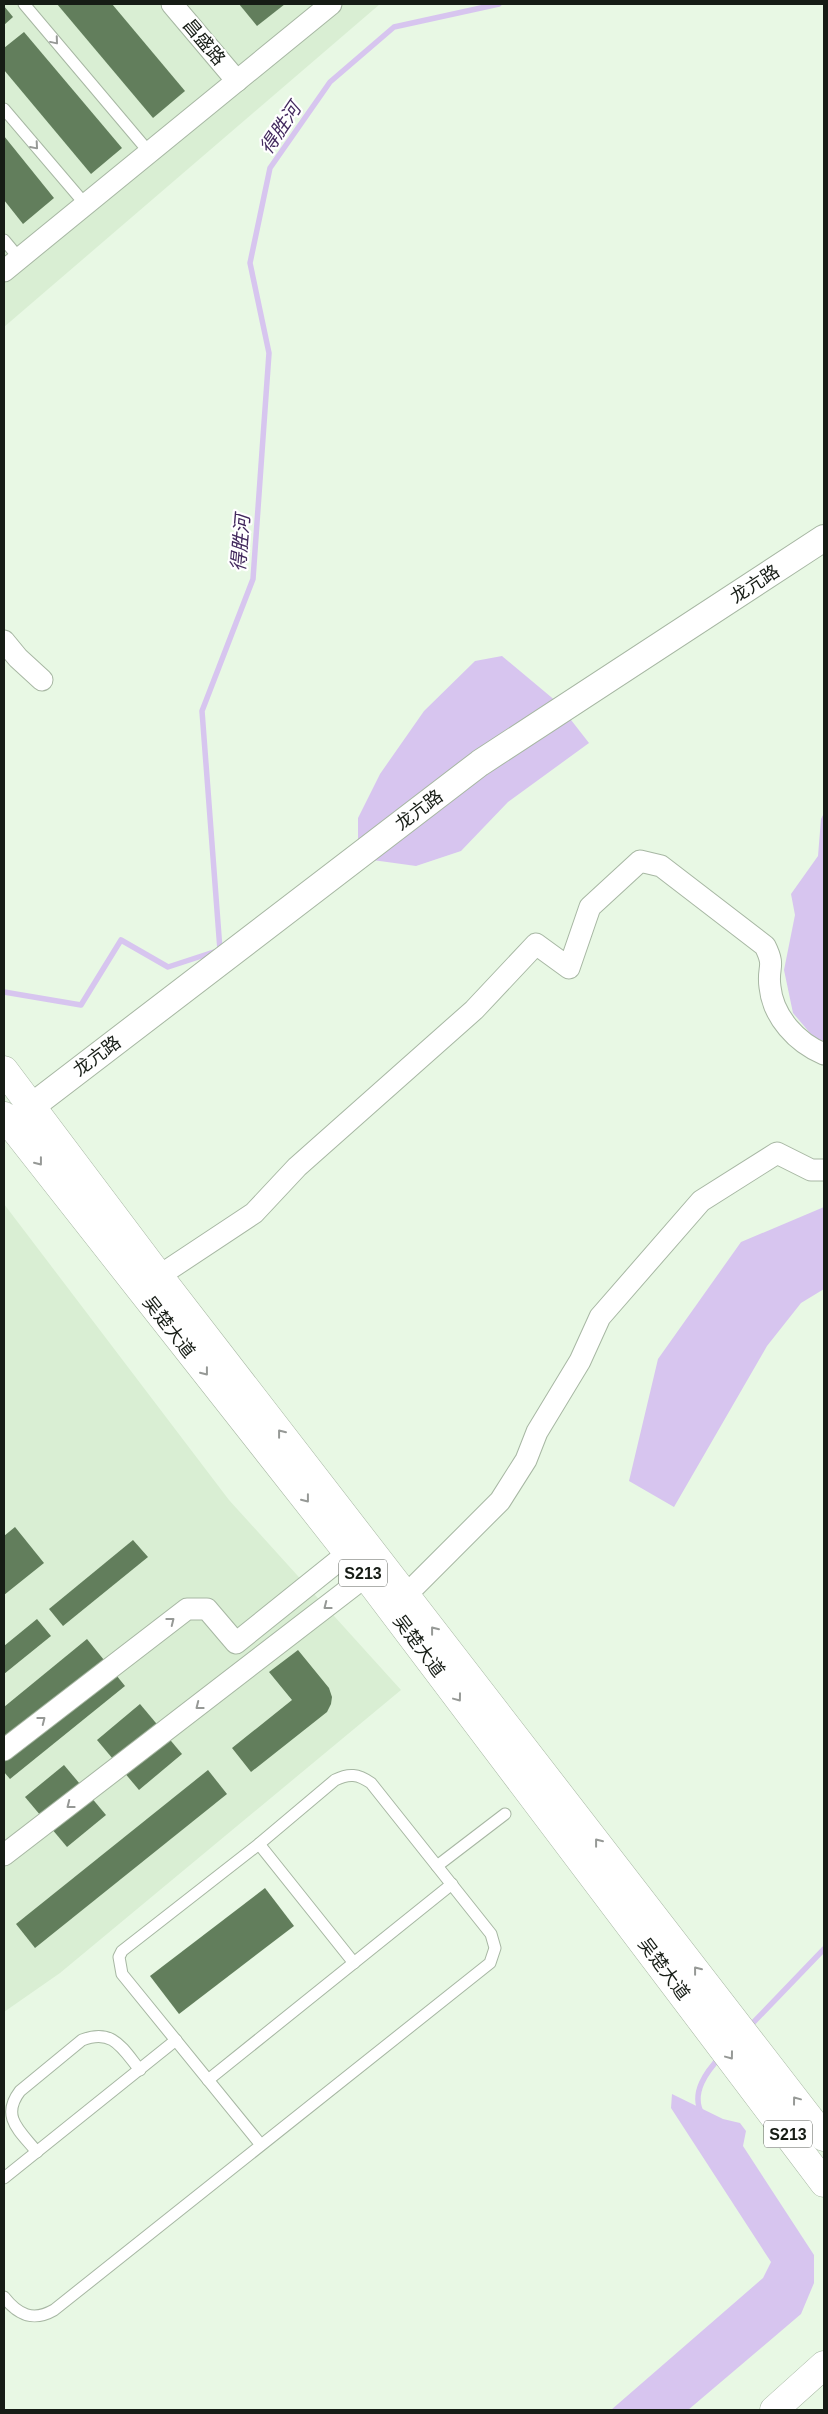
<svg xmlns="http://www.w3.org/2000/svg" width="828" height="2414" font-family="Helvetica,'Noto Sans SC',sans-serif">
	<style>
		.built { fill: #d9eed3 }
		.water { fill: #d7c5ef }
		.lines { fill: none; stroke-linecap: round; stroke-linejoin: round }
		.stream { stroke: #d7c5ef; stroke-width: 5.5 }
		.building { fill: #627e5c }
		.service-casing { stroke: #a7b7a3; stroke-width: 13 }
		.minor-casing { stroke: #a7b7a3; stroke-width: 23 }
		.tertiary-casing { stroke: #a7b7a3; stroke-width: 28 }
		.secondary-casing { stroke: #a7b7a3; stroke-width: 29 }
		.trunk-casing { stroke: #a7b7a3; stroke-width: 29 }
		.service { stroke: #fff; stroke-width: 11 }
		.minor { stroke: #fff; stroke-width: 21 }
		.tertiary { stroke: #fff; stroke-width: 26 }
		.secondary { stroke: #fff; stroke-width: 28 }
		.trunk { stroke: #fff; stroke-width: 28 }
		.oneway { stroke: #969996 }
		.labels { text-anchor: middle; stroke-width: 4.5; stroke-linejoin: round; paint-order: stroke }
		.shield { fill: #fff; stroke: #5c605b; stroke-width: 1 }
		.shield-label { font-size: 16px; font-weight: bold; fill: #161c15 }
		.street-label { font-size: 18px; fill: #161c15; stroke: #fff }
		.water-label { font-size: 19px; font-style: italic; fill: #432a5e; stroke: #fff }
	</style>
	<rect width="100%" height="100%" fill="#e8f8e4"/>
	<g class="built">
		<path d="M 4,4 L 380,4 L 4,327 Z"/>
		<path d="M 4,1204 L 229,1500 L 401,1690 L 60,1973 L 4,2012 Z"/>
	</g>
	<g class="water">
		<path d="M 502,656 L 557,702 L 589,743 L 508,802 L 461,851 L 416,866 L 358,858 L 358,818 L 380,774 L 424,711 L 475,661 Z"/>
		<path d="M 824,813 L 824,1041 L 816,1040 L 793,1013 L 784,970 L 795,915 L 791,894 L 818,856 L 821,819 Z"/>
		<path d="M 824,1207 L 824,1289 L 801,1303 L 767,1346 L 674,1507 L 629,1481 L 658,1359 L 741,1242 Z"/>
		<path d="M 672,2094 L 723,2119 L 740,2123 L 746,2131 L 743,2146 L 814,2255 L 814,2283 L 801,2314 L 688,2410 L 611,2410 L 763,2278 L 771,2262 L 671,2108 Z"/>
	</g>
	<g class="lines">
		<g class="stream">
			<path d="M 4,992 L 81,1005 L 121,940 L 168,967 L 220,950 L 202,711 L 253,579 L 269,353 L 250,263 L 270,168 L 330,82 L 394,27 L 499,4"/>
			<path d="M 748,2028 L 824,1949"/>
			<path d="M 702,2114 C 690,2093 707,2071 721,2056"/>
		</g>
	</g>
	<g class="building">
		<path d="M 57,4 L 112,4 L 185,91 L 153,118 Z"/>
		<path d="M 239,4 L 285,4 L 257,26 Z"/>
		<path d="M 4,6 L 13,17 L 4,25 Z"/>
		<path d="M 24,32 L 122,148 L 91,174 L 4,70 L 4,48 Z"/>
		<path d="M 4,136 L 54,198 L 23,224 L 4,200 Z"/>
		<path d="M 15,1527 L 44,1563 L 4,1595 L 4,1536 Z"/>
		<path d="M 133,1540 L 148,1557 L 63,1626 L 49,1609 Z"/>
		<path d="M 37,1619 L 51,1636 L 4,1674 L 4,1646 Z"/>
		<path d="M 87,1639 L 125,1686 L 10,1779 L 4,1772 L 4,1707 Z"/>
		<path d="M 298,1650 L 329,1688 L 332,1697 L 331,1704 L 327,1712 L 251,1772 L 232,1748 L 292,1700 L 269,1672 Z"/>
		<path d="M 140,1704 L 182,1754 L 139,1790 L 97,1740 Z"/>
		<path d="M 64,1765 L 106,1815 L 67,1847 L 25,1797 Z"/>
		<path d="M 208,1770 L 227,1794 L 35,1948 L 16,1924 Z"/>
		<path d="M 265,1888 L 294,1926 L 179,2014 L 150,1976 Z"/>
	</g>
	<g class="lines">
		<defs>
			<g id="service">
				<path d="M 24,4 L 149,152"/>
				<path d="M 4,109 L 85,204"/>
				<path d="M 4,240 L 19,258"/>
				<path d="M 259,1844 L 354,1963"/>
				<path d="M 437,1866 L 505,1814"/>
				<path d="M 208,2080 L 452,1884"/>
				<path d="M 37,2152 C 20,2131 0,2117 20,2091 L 82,2040 C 113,2028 122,2048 140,2070"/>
				<path d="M 4,2178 L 176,2040"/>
				<path d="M 4,2297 C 18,2315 33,2322 54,2310 L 490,1963 L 495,1948 L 491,1934 L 371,1783 C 358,1774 349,1773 335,1780 L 259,1844 L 122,1951 L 119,1957 L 122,1974 L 261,2145"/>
			</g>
			<g id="minor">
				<path d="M 172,4 L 237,81"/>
				<path d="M 4,271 L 331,4"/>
				<path d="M 4,641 L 18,658 L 42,680"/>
				<path d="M 159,1276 L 254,1213 L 297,1167 L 474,1010 L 536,944 L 569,968 L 590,907 L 640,861 L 661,866 L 765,946 C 776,968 767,966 770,987 C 773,1017 797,1043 824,1054"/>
				<path d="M 407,1594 L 500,1501 L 526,1460 L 537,1432 L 580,1361 L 600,1317 L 701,1201 L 777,1153 L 811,1170 L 824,1170"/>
				<path d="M 4,1750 L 187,1609 L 207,1609 L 236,1643 L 348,1553"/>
				<path d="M 4,1855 L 366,1576"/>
			</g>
			<path id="tertiary" d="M 14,1120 L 480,763 L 824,538"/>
			<path id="secondary" d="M 774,2410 L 824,2365"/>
			<g id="trunk">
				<path d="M 4,1070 L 159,1276 L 824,2137"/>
				<path d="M 4,1116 L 366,1576 L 824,2183"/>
			</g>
		</defs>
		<use href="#service" class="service-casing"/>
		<use href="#minor" class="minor-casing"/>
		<use href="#tertiary" class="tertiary-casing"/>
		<use href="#secondary" class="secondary-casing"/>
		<use href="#trunk" class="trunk-casing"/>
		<use href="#service" class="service"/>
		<use href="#minor" class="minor"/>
		<use href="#tertiary" class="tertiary"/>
		<use href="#secondary" class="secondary"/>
		<use href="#trunk" class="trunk"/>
	</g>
	<defs><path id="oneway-chevron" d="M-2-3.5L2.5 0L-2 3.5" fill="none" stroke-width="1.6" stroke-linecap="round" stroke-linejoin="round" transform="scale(1.25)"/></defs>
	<g class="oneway">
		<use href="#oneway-chevron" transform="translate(55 41) rotate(50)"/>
		<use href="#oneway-chevron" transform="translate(35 146) rotate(49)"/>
		<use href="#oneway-chevron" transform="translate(39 1162) rotate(52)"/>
		<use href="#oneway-chevron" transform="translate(205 1372) rotate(52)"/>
		<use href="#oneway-chevron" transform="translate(281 1433) rotate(-128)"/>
		<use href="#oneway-chevron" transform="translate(306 1499) rotate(52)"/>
		<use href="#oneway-chevron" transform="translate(327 1606) rotate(142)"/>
		<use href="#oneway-chevron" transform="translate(171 1621) rotate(-38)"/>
		<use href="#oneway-chevron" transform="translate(434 1630) rotate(-128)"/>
		<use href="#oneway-chevron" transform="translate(458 1698) rotate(53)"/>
		<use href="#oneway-chevron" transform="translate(199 1706) rotate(142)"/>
		<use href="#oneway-chevron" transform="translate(42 1720) rotate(-38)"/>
		<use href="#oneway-chevron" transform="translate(70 1805) rotate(142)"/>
		<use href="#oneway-chevron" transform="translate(598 1842) rotate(-128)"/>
		<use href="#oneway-chevron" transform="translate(697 1970) rotate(-128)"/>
		<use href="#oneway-chevron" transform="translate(730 2056) rotate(53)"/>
		<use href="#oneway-chevron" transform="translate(796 2100) rotate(-127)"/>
	</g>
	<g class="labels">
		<g class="shield">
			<rect x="339" y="1559.5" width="48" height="27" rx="4"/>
			<rect x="764" y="2120.5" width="48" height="27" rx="4"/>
		</g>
		<g class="shield-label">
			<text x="363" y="1579">S213</text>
			<text x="788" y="2140">S213</text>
		</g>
		<g class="street-label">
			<text transform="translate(204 42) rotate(50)" y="6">昌盛路</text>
			<text transform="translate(755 584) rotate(-33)" y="6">龙亢路</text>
			<text transform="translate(419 810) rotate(-37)" y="6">龙亢路</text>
			<text transform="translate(97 1056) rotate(-37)" y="6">龙亢路</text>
			<text transform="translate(169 1327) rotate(52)" y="6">吴楚大道</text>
			<text transform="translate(419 1646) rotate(53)" y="6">吴楚大道</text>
			<text transform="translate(664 1969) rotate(53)" y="6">吴楚大道</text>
		</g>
		<g class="water-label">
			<text transform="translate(280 128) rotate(-56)" y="7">得胜河</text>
			<text transform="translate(240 543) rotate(-85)" y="7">得胜河</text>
		</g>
	</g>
	<rect width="828" height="2414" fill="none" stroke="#161c15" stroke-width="10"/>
</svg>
